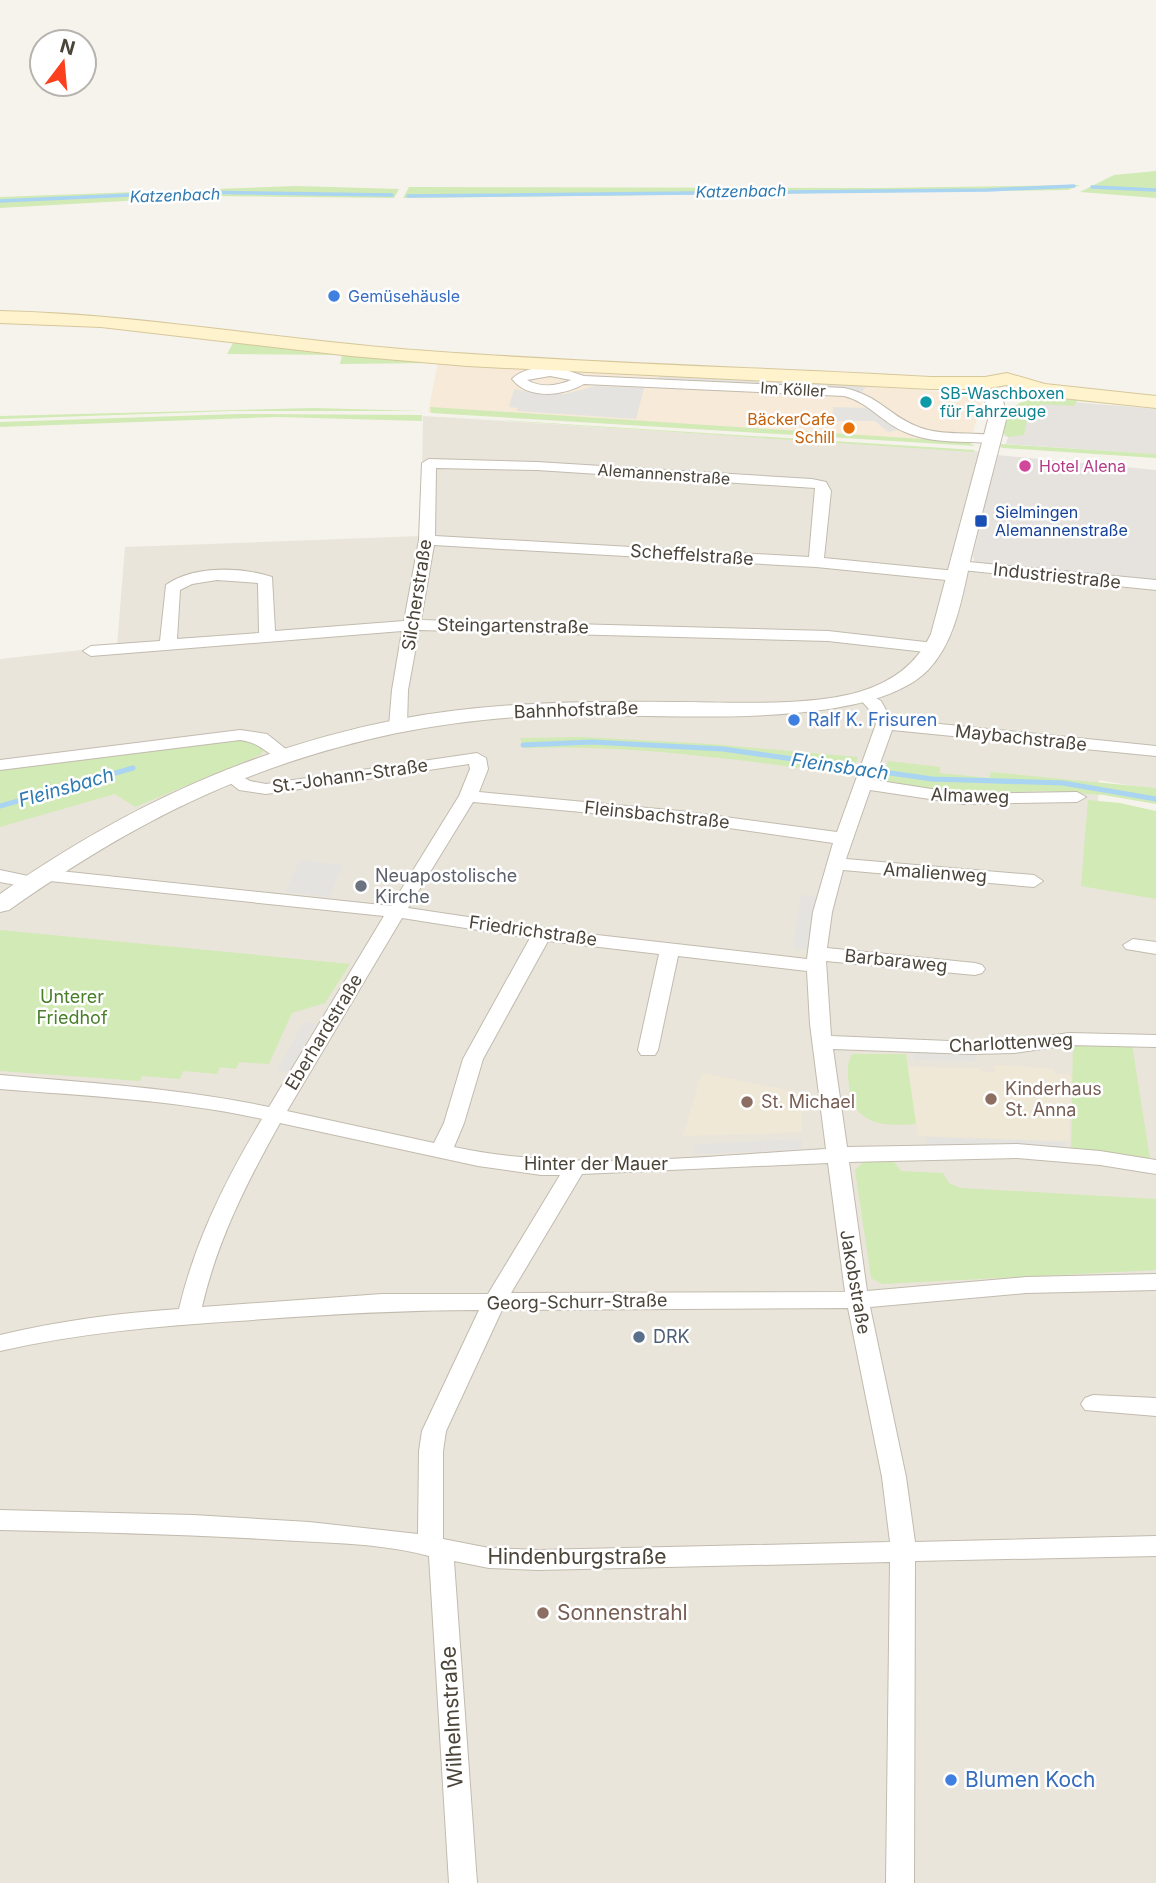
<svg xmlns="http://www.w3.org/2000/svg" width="1156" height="1883" font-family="Inter,sans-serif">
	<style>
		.residential { fill: #eae5da }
		.commercial { fill: #f7ead8 }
		.industrial { fill: #e6e2dd }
		.education { fill: #efe8d6 }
		.green { fill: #d2eab5 }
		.parking { fill: #e5e3e0 }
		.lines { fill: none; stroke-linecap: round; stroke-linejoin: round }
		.stream-far1 { stroke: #a9d4f2; stroke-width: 3.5 }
		.stream { stroke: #a9d4f2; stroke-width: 5 }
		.minor-casing { stroke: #c2bbae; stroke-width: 2 }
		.tertiary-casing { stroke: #c2bbae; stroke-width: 2 }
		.secondary-casing { stroke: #d6c79b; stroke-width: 2 }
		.minor { fill: #fff; fill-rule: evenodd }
		.tertiary { fill: #fff; fill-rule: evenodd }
		.secondary { fill: #fff3cd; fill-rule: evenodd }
		.shop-dot { fill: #3f7fe0; stroke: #fff; stroke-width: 2.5 }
		.culture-dot { fill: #0f9aa8; stroke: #fff; stroke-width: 2.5 }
		.food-dot { fill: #e8710a; stroke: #fff; stroke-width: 2.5 }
		.hotel-dot { fill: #d1479c; stroke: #fff; stroke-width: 2.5 }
		.transit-dot { fill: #1a4fb4; stroke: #fff; stroke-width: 2.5 }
		.worship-dot { fill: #6b7280; stroke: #fff; stroke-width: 2.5 }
		.education-dot { fill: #8d6e63; stroke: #fff; stroke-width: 2.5 }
		.service-dot { fill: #5c6f8a; stroke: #fff; stroke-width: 2.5 }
		.labels { text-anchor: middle; stroke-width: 5; stroke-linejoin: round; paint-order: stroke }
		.far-water-label { font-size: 16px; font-style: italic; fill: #2e7ab2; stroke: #fff }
		.far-shop-label { font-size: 16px; fill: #366cbe; stroke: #fff; text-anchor: start }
		.far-street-label { font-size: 16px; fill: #4b4439; stroke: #fff }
		.far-culture-label { font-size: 16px; fill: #0d838f; stroke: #fff; text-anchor: start }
		.far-food-label { font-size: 16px; fill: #c56008; stroke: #fff; text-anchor: end }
		.far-hotel-label { font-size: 16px; fill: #b23c85; stroke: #fff; text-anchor: start }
		.far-transit-label { font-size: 16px; fill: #164399; stroke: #fff; text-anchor: start }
		.street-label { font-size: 18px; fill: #4b4439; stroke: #fff }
		.shop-label { font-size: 18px; fill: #366cbe; stroke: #fff; text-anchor: start }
		.worship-label { font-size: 18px; fill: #5b616d; stroke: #fff; text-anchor: start }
		.park-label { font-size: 18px; fill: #4a7f2a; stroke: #fff }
		.education-label { font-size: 18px; fill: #785e54; stroke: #fff; text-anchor: start }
		.service-label { font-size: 18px; fill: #4e5e75; stroke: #fff; text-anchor: start }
		.water-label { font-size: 19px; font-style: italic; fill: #2e7ab2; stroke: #fff }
		.near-street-label { font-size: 21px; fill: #4b4439; stroke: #fff }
		.near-education-label { font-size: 21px; fill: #785e54; stroke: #fff; text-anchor: start }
		.near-shop-label { font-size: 21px; fill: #366cbe; stroke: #fff; text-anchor: start }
	</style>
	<rect width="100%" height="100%" fill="#f6f3ec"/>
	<path class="residential" d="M 423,416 L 989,452 L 959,566 L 1156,585 L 1156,790 L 1099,780 L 1094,883 L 1156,894 L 1156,1883 L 0,1883 L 0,824 L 260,753 L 0,767 L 0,659 L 117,646 L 125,547 L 421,536 Z"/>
	<path class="commercial" d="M 438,362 L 908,389 L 969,394 L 979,399 L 982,405 L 969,444 L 428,412 Z"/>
	<g class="industrial">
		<path d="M 1074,402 L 1156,409 L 1156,454 L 1006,444 L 1008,437 L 1004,436 L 1009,422 L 1027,403 Z"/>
		<path d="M 997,455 L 1156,470 L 1156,580 L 974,562 L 973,555 Z"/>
	</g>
	<g class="education">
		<path d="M 994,1065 L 1054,1069 L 1054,1073 L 1071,1075 L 1069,1141 L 918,1136 L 907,1067 L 979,1068 L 981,1071 L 995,1072 Z"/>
		<path d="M 702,1073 L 802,1093 L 802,1132 L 683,1136 Z"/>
	</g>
	<g class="green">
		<path d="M 1156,171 L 1156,198 L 1080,192 L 1114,175 Z"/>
		<path d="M 1080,185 L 1068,190 L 403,198 L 409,187 L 878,188 Z"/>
		<path d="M 297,186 L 399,189 L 394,198 L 213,196 L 0,208 L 0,197 Z"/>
		<path d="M 234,341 L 431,363 L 340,364 L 342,355 L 227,354 Z"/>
		<path d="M 1047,398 L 1156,406 L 1156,408 L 1077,401 L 1074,406 L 1041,404 L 1038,407 L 1036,421 L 1027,421 L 1024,435 L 1009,437 L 1002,433 C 1012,404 1015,400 1047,398 Z"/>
		<path d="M 430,407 L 968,442 L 975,446 L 431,413 Z"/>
		<path d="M 314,408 L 422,411 L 232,411 L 0,419 L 0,416 Z"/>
		<path d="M 238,414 L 422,415 L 422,421 L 278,417 L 0,427 L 0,422 Z"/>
		<path d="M 435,416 L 975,450 L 973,452 Z"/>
		<path d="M 1001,444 L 1156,454 L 1156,458 L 1003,448 L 1000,447 Z"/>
		<path d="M 246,737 L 262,746 L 263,751 L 260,755 L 135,807 L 115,794 L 0,827 L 0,769 Z"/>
		<path d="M 583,737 L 711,744 L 858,757 L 851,775 C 742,760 633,744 523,748 L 520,738 Z"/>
		<path d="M 888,761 L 940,767 L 940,773 L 989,778 L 991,772 L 1156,788 L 1156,804 L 1103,795 L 1046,791 L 959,794 L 881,780 Z"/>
		<path d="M 1088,800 L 1120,803 L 1156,811 L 1156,899 L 1081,886 Z"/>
		<path d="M 0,930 L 350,964 L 325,1003 L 292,1013 L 269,1064 L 239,1062 L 236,1069 L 220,1067 L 217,1074 L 183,1071 L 180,1079 L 142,1076 L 140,1081 L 0,1071 Z"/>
		<path d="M 1073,1043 L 1132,1044 L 1150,1159 L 1071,1151 Z"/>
		<path d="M 852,1054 L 906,1054 L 916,1124 C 883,1126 854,1126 849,1086 C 848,1073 846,1065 852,1054 Z"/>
		<path d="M 864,1161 L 894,1162 L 901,1171 L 943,1173 L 949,1183 L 961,1188 L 1156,1199 L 1156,1270 L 882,1284 L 871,1278 L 855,1170 Z"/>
	</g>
	<g class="parking">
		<path d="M 659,376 L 867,386 L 859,395 L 658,383 Z"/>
		<path d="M 595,386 L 644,388 L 636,419 L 517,411 L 517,408 L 509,407 L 514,389 L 534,393 L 565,394 Z"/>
		<path d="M 833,407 L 870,408 L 897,430 L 888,432 L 875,421 L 832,421 Z"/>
		<path d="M 300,860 L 343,865 L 329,897 L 285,892 Z"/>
		<path d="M 801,895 L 820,896 L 812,950 L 793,948 Z"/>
		<path d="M 304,1022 L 316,1024 L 289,1073 L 277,1071 Z"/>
		<path d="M 913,1052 L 975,1053 L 976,1061 L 914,1060 Z"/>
		<path d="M 927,1137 L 1065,1142 L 1064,1151 L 927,1147 Z"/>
		<path d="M 802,1139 L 802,1150 L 694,1154 L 695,1144 Z"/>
	</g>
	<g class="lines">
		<g class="stream-far1">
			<path d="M 1092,187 L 1156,190"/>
			<path d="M 408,196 L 988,190 L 1074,186"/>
			<path d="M 0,201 L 196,192 L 392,195"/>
		</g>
		<g class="stream">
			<path d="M 523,745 L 592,742 L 723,749 L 932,779 L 1063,783 L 1156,799"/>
			<path d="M 0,806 L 133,768"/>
		</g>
		<defs>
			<g id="minor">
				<path d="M 559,368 L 584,376 L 844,388 C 880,396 887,414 916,426 C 939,436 967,432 992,435 L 999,439 L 992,443 C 963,441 932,444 905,432 C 882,423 869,402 844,396 L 584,384 C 563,396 528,400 512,379 C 524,367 543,367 559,368 ZM 550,376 L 571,380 C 557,386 541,388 527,380 Z"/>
				<path d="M 429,459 L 537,462 L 812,479 L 826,482 L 831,491 L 824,558 L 956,571 L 964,576 L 956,581 L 816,567 L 434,545 L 421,620 L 828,631 L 934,643 L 942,648 L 934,653 L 828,641 L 419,630 L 408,690 L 407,726 L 398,731 L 389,726 L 392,690 L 402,631 L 91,656 L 83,651 L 91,646 L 160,641 L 166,585 C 193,565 242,567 272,577 L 275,631 L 404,621 L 419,540 L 422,463 ZM 436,468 L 537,470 L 815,488 L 809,557 L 435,536 ZM 217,580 L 258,583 L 259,633 L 177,639 L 180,590 L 192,584 Z"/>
				<path d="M 958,561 L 1156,580 L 1156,590 L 952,569 L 950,566 L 952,563 Z"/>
				<path d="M 866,692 L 881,701 L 891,719 L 1156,746 L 1156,756 L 892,730 L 874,780 L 963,794 L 1077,792 L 1086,797 L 1077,802 L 963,804 L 870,790 L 846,859 L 1034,875 L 1043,881 L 1034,887 L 843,870 L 832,912 L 827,948 L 975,963 L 982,965 L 985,969 L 982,973 L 975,975 L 826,961 L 831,1036 L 972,1042 L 1014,1041 L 1069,1033 L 1156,1035 L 1156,1047 L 1069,1045 L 1014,1053 L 972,1054 L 833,1049 L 847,1147 L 1017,1144 L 1100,1151 L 1156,1160 L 1156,1174 L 1100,1165 L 1017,1158 L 849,1162 L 867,1291 L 1026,1277 L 1156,1274 L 1156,1290 L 1026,1293 L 870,1307 L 906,1477 L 915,1542 L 1156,1536 L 1156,1556 L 915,1561 L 914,1883 L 886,1883 L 890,1562 L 538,1570 L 489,1568 L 454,1561 L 477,1883 L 449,1883 L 429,1556 C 381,1543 328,1543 279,1540 C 186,1534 93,1532 0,1530 L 0,1510 L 193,1515 L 309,1522 L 418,1534 L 419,1451 L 422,1431 L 479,1310 C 398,1310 319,1315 238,1321 C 158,1326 79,1333 0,1351 L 0,1335 C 59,1321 118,1313 179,1309 C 195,1241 226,1179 262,1119 C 176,1100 87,1096 0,1089 L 0,1075 C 90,1083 180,1088 269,1107 L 384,916 L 40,880 L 39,886 L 32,888 L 0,882 L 0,870 L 33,877 L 34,871 L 41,869 L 391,906 L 459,796 L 470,769 L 469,764 L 266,794 L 239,790 L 219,774 L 228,769 L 250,781 L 266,784 L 477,753 L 486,758 L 488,769 L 479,792 L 680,811 L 837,832 L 876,724 L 868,708 L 858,697 ZM 473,802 L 680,821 L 833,843 L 813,912 L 807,959 L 562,931 L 408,908 ZM 402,918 L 530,938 L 463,1059 L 444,1123 L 434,1143 L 287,1111 ZM 548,941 L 659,954 L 638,1050 L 641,1055 L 655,1055 L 658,1050 L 678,956 L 807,971 L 810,1024 L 826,1149 C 703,1156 575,1173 454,1147 L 464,1123 L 483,1059 ZM 280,1123 L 478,1166 L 541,1175 L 560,1175 L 488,1294 L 382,1294 L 202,1307 C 217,1241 247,1182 280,1123 ZM 828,1163 L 845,1292 L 511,1293 L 582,1174 ZM 848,1308 L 882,1477 L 890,1542 L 538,1550 L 489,1548 L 443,1539 L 443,1451 L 446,1431 L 502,1310 Z"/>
				<path d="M 240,730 L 267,734 L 292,754 L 283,759 C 265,755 263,743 240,740 L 0,770 L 0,760 Z"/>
				<path d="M 1133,939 L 1156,942 L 1156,954 L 1126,949 L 1123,945 Z"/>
				<path d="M 1093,1395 L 1156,1398 L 1156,1416 L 1085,1410 L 1081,1404 L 1085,1398 Z"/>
			</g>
			<path id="tertiary" d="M 993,392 L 1002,397 L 1007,416 C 996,460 984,505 973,549 C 963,589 958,639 928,670 C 865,735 642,712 552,715 C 500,717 447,723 397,733 C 246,765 133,822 9,910 L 0,912 L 0,894 C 123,808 251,748 400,719 C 491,702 582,701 674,702 C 730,702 806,707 859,692 C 892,682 916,665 931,634 L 989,416 L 984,397 Z"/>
			<path id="secondary" d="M 0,311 C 135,314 267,338 401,349 C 577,363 754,367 931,377 L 985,377 L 1007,373 L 1045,384 L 1156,396 L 1156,408 L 1043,396 L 1006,385 L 985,389 L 931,389 L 467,366 L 351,356 L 101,327 L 0,323 Z"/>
		</defs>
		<use href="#minor" class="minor-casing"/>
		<use href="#tertiary" class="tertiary-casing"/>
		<use href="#secondary" class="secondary-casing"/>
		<use href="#minor" class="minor"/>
		<use href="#tertiary" class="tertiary"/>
		<use href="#secondary" class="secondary"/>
	</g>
	<g class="shop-dot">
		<circle cx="334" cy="296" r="7"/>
		<circle cx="794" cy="720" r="7"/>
		<circle cx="951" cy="1780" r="7"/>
	</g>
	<circle class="culture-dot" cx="926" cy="402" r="7"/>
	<circle class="food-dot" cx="849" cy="428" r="7"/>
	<circle class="hotel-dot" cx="1025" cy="466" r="7"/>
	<rect class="transit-dot" x="974" y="514" width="14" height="14" rx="3.5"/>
	<circle class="worship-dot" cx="361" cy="886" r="7"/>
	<g class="education-dot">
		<circle cx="991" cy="1099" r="7"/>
		<circle cx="747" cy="1102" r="7"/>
		<circle cx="543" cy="1613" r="7"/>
	</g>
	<circle class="service-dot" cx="639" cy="1337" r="7"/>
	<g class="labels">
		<g class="far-water-label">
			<text transform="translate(741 191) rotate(-1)" y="6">Katzenbach</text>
			<text transform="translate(175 195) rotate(-2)" y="6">Katzenbach</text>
		</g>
		<g class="far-shop-label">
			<text x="348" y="302">Gemüsehäusle</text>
		</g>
		<g class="far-street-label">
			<text transform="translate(793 389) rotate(3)" y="6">Im Köller</text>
			<text transform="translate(664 474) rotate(4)" y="6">Alemannenstraße</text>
		</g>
		<g class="far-culture-label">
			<text x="940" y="399">SB-Waschboxen<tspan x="940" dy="18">für Fahrzeuge</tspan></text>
		</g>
		<g class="far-food-label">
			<text x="835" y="425">BäckerCafe<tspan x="835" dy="18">Schill</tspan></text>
		</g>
		<g class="far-hotel-label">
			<text x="1039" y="472">Hotel Alena</text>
		</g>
		<g class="far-transit-label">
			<text x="995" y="518">Sielmingen<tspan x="995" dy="18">Alemannenstraße</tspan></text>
		</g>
		<g class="street-label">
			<text transform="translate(692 555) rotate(4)" y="6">Scheffelstraße</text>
			<text transform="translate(1057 576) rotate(6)" y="6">Industriestraße</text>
			<text transform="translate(417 595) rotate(-81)" y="6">Silcherstraße</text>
			<text transform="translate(513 626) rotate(1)" y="6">Steingartenstraße</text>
			<text transform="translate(576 710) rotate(-2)" y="6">Bahnhofstraße</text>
			<text transform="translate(1021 738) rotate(6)" y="6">Maybachstraße</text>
			<text transform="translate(350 776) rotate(-8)" y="6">St.-Johann-Straße</text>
			<text transform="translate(970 796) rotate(2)" y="6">Almaweg</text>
			<text transform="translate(657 815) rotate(6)" y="6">Fleinsbachstraße</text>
			<text transform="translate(935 873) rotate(4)" y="6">Amalienweg</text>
			<text transform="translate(533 931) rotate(8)" y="6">Friedrichstraße</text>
			<text transform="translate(896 961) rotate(6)" y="6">Barbaraweg</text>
			<text transform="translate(324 1032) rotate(-59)" y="6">Eberhardstraße</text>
			<text transform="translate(1011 1043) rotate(-3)" y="6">Charlottenweg</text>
			<text x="596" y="1170">Hinter der Mauer</text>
			<text transform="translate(855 1282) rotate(80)" y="6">Jakobstraße</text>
			<text transform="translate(577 1302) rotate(-1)" y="6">Georg-Schurr-Straße</text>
		</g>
		<g class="shop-label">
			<text x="808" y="726">Ralf K. Frisuren</text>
		</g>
		<g class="worship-label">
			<text x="375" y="882">Neuapostolische<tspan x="375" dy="21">Kirche</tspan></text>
		</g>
		<g class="park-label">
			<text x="72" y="1003">Unterer<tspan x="72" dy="21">Friedhof</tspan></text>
		</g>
		<g class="education-label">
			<text x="1005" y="1095">Kinderhaus<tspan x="1005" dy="21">St. Anna</tspan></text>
			<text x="761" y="1108">St. Michael</text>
		</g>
		<g class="service-label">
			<text x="653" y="1343">DRK</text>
		</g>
		<g class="water-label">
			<text transform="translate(840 766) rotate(8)" y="7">Fleinsbach</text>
			<text transform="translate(66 787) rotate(-16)" y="7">Fleinsbach</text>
		</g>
		<g class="near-street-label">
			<text x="577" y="1564">Hindenburgstraße</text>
			<text transform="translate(452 1717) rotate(-93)" y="7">Wilhelmstraße</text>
		</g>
		<g class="near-education-label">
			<text x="557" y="1620">Sonnenstrahl</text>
		</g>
		<g class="near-shop-label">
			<text x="965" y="1787">Blumen Koch</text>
		</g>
	</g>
	<g transform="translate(63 63) rotate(16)"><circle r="33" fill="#ffffff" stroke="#b7b4b0" stroke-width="2"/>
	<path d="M0-5L12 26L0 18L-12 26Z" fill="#fc3f1d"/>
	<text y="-10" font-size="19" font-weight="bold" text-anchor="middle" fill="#4b4439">N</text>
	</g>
</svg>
